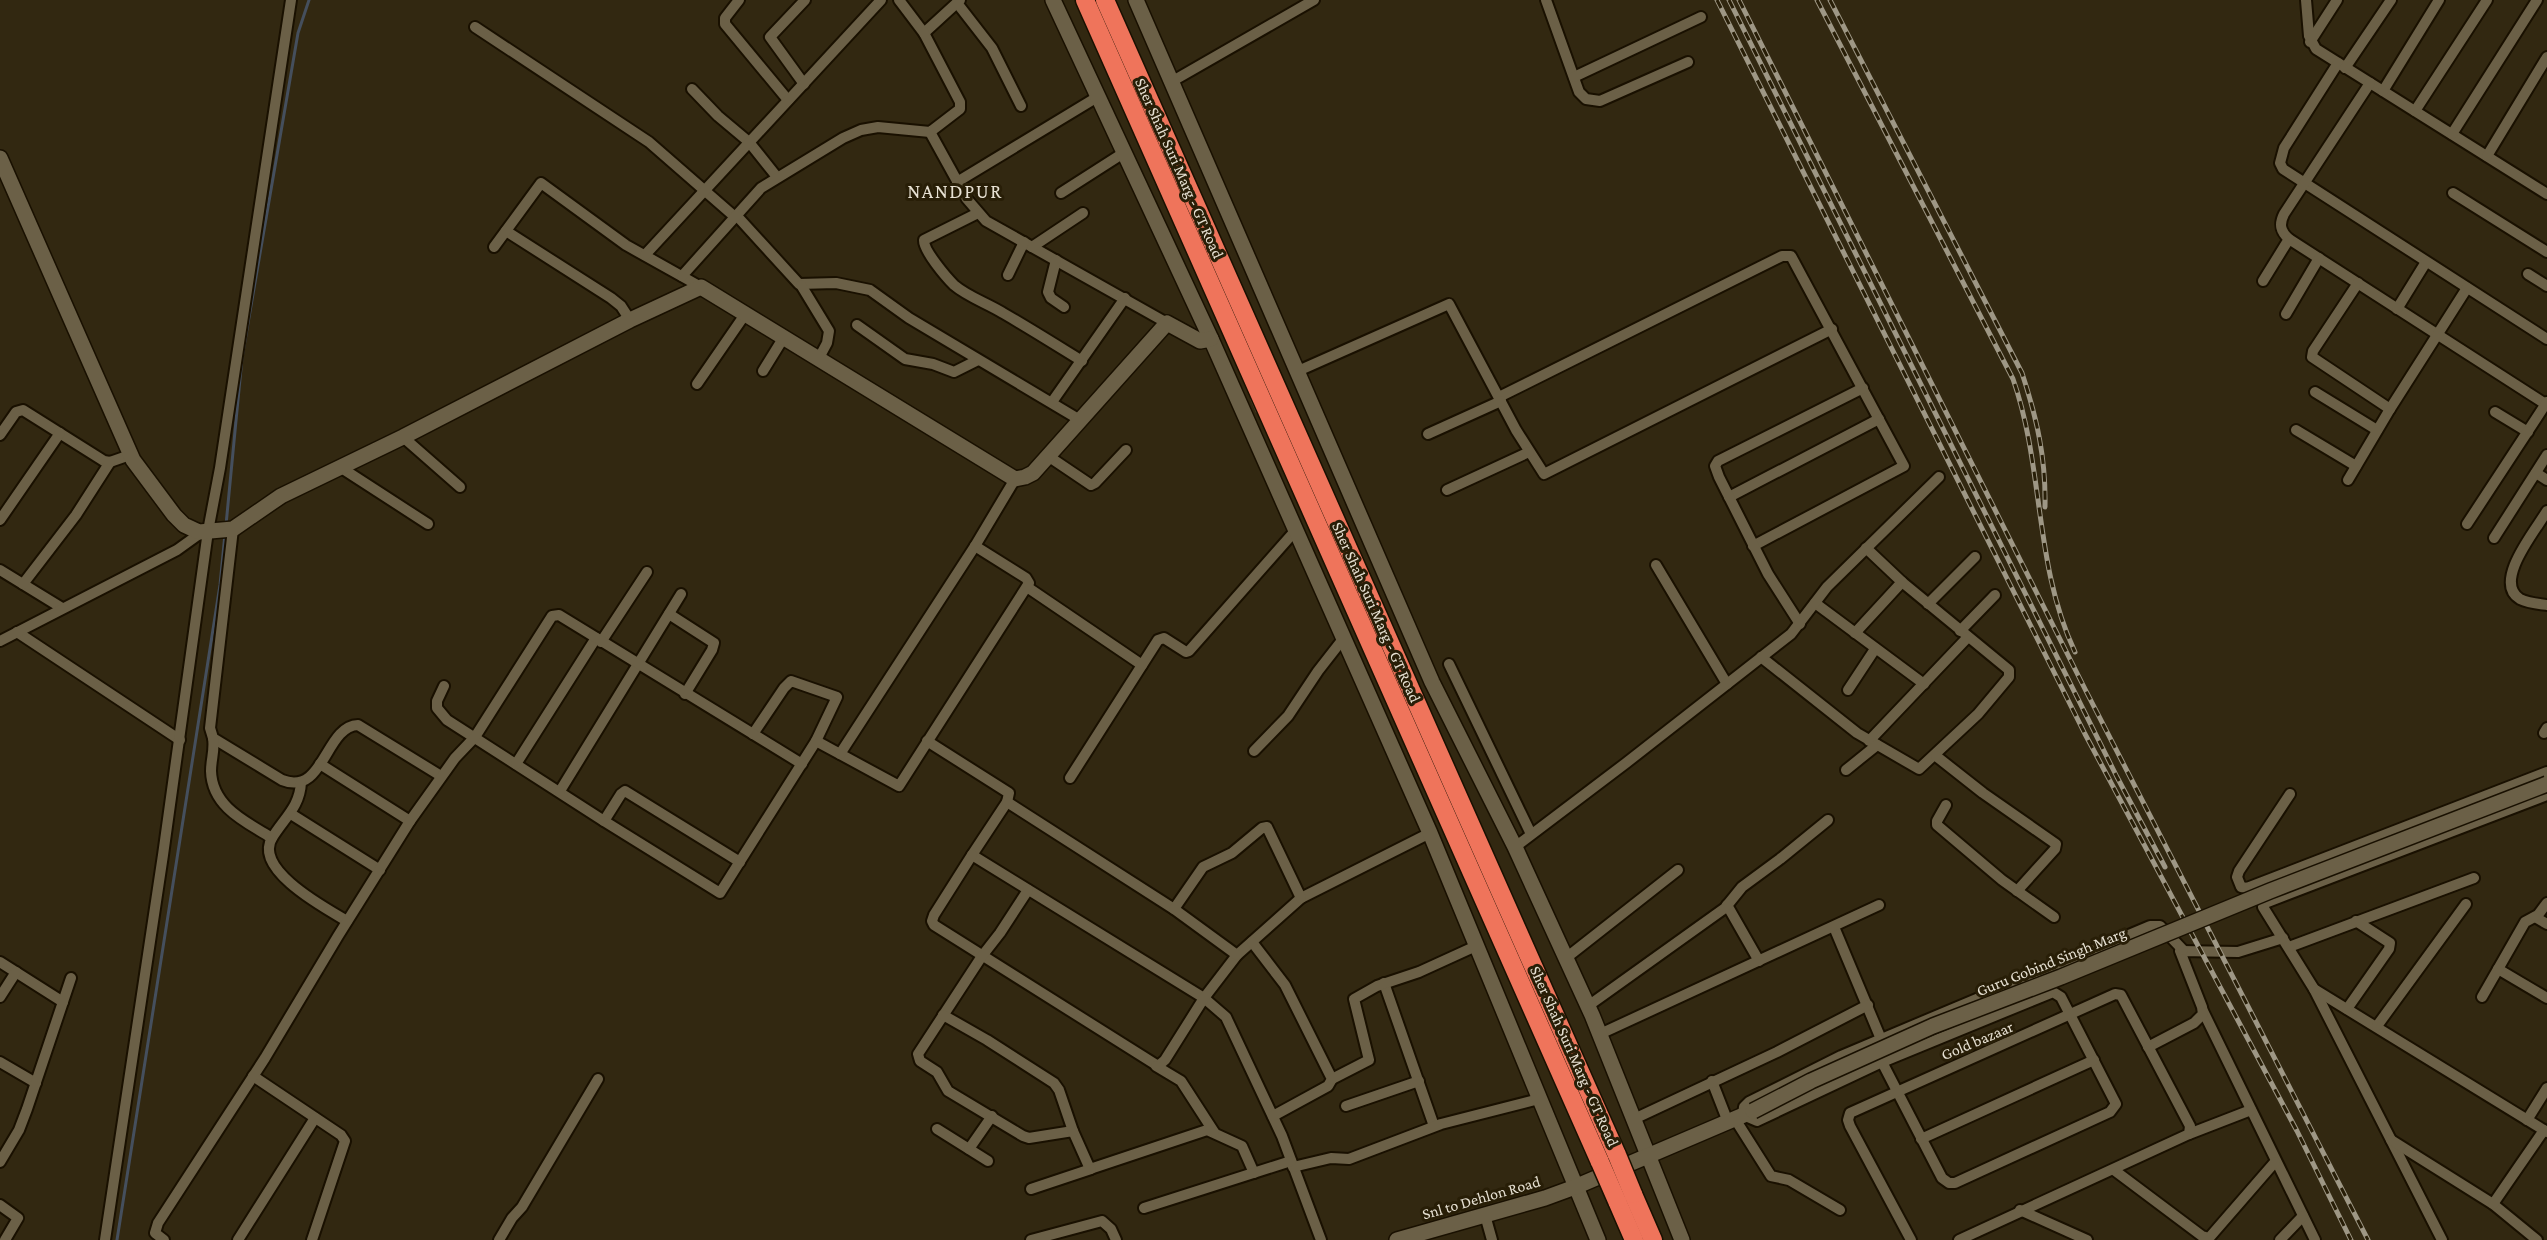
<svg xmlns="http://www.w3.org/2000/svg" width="2547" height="1240" font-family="'Crimson Pro',serif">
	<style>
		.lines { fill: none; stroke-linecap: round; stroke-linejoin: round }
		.stream { stroke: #454f5d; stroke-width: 3 }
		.secondary-tunnel { stroke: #4d442e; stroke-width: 15; stroke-dasharray: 15 8; stroke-linecap: butt }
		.street-casing { stroke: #191000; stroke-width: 14 }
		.secondary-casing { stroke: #191000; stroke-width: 18 }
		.highway-casing { stroke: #191000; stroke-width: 21 }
		.street { stroke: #6b6047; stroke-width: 10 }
		.secondary { stroke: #6b6047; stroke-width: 15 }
		.highway { stroke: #ef745b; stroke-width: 18 }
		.rail-casing { stroke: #9e9785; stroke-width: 5 }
		.rail { stroke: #281e07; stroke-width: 3; stroke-dasharray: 9; stroke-linecap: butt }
		.secondary-bridge-casing { stroke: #191000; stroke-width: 18; stroke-linecap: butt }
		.highway-bridge-casing { stroke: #191000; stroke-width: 21; stroke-linecap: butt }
		.secondary-bridge { stroke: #6b6047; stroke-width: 15 }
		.highway-bridge { stroke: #ef745b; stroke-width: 18 }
		.labels { text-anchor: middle; stroke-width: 6; stroke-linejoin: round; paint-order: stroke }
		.street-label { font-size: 16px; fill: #e7e1d3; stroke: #281e07 }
		.quarter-label { font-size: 20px; letter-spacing: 1.5px; fill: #e7e1d3; stroke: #281e07 }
	</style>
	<rect width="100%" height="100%" fill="#322811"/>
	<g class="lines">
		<g class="stream">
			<path d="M 226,525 L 242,358 L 298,33 L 309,0"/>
			<path d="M 117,1240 L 220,585 L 225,534"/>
		</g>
		<path class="secondary-tunnel" d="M 1253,406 L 1290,390"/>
		<defs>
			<g id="street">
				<path d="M 739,0 L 725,18 L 725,24 L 788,100"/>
				<path d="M 1546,0 L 1579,92 L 1586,99 L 1600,101 L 1688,62"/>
				<path d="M 2306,0 L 2309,36 L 2316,49 L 2547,194"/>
				<path d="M 957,3 L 992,48 L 1021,106"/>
				<path d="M 475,27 L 649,142 L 735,217"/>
				<path d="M 924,33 L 960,0"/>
				<path d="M 2310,42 L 2337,0"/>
				<path d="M 2338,63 L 2284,148 L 2280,163 L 2283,169 L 2547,339"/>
				<path d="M 2345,68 L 2391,0"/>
				<path d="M 1574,77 L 1701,17"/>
				<path d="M 1171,82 L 1314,0"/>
				<path d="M 2370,83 L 2284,214 C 2279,224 2280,231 2289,239 L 2547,405"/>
				<path d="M 804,84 L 770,37 L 805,0"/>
				<path d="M 692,89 L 718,116 L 749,142 L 777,177"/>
				<path d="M 2383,91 L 2439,0"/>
				<path d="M 2415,111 L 2487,0"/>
				<path d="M 930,132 L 967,199 L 986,221 L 1167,323"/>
				<path d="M 2452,134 L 2537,0"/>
				<path d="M 2487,156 L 2547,57"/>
				<path d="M 957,182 L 1099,96"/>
				<path d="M 1061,193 L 1125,152"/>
				<path d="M 2453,193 L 2547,252"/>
				<path d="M 978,213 L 924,240 C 923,250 946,277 954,285 C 968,297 987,303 1003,313 C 1029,328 1056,345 1082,361"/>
				<path d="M 737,216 L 799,284 L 836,283 L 870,290 L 909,318 L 1080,420"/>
				<path d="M 506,231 L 611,298 L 621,306 L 630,320"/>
				<path d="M 494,247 L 541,183 L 626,245 L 701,287"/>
				<path d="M 1032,247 L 1083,213"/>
				<path d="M 645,255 L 881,0"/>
				<path d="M 1056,260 L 1048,292 L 1051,298 L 1064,307"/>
				<path d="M 2528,274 L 2547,286"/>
				<path d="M 1008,275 L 1024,242"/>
				<path d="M 682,276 L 761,188 L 843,138 L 861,130 L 878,127 L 930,132 L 960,109 L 960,102 L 924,33 L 899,0"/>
				<path d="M 2263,281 L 2289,239"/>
				<path d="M 2358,283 L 2313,351 L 2312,357 L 2390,409"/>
				<path d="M 801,285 L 829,331 L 827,343 L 819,358"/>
				<path d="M 2397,309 L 2426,262"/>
				<path d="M 2286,314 L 2319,258"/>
				<path d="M 857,325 L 905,359 L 933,364 L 954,372 L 978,360"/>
				<path d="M 763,371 L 784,337"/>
				<path d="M 1298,371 L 1449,304 L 1516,430 L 1544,474 L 1832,329"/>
				<path d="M 697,384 L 746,313"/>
				<path d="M 2315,392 L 2377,430"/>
				<path d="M 1499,397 L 1782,256 L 1791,256 L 1904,466 L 1753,546"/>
				<path d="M 1052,402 L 1125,298"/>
				<path d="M 2495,412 L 2528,432"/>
				<path d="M 2296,430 L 2356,466"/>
				<path d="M 1428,434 L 1501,401"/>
				<path d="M 0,435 L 16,412 L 23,410 L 104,461 L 110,462 L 130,455"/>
				<path d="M 403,437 L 460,487"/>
				<path d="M 1048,456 L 1091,485 L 1095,483 L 1126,450"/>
				<path d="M 340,467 L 428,524"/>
				<path d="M 2536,473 L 2547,480"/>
				<path d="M 2348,480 L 2390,409 L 2467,288"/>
				<path d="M 1447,490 L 1529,452"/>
				<path d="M 1729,497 L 1879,419"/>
				<path d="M 2547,511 C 2536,530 2492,582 2520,599 C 2528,603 2538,604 2547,605"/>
				<path d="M 0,520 L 60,433"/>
				<path d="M 2467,524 L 2547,402"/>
				<path d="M 233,529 L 210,728 L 213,738 L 282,780 C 324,797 325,726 358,725 L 441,776"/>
				<path d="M 2494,538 L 2547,455"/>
				<path d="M 1656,565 L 1727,684"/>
				<path d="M 0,570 L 62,608"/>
				<path d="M 23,584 L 76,515 L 110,462"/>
				<path d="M 1027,587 L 1142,665"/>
				<path d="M 1815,603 L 1924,684"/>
				<path d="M 1928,604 L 1975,557"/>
				<path d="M 669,614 L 714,643 L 712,650 L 685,694"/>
				<path d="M 1800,624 L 1768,574 L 1719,477 L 1715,466 L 1718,461 L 1863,388"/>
				<path d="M 1960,631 L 1995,595"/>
				<path d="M 17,632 L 180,740"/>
				<path d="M 1855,633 L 1902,582"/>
				<path d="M 0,641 L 177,550 L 202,532"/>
				<path d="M 601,642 L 647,572"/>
				<path d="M 1761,657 L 1857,733 L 1919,769 L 1978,714 L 2009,677 L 2009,670 L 1902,582 L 1866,548"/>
				<path d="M 1449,664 L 1531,834"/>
				<path d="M 444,686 L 437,701 L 437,708 L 447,720 L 604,821 L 621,794 L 625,791 L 740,862"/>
				<path d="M 1848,690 L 1875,649"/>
				<path d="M 2544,733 L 2547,728"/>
				<path d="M 213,738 C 215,750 211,759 211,771 C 212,807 246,822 272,838"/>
				<path d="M 816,741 L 899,786 L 1029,583 L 1026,578 L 975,546"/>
				<path d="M 927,741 L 1009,793 L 1007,802 L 972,855 L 1204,998 L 1226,1017 L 1282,1136 L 1321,1240"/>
				<path d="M 1869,741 L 1968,637"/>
				<path d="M 1254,751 L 1288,716 L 1318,671 L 1343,639"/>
				<path d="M 840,754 L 975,546 L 1015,479"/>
				<path d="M 1936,756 L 1983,793 L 2056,844 L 2055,849 L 2017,891"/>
				<path d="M 320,764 L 410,821"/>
				<path d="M 516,764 L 596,638"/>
				<path d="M 1846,770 L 1877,745"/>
				<path d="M 1070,778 L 1158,640 L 1164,638 L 1186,652 L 1189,651 L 1295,531"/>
				<path d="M 301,782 C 300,807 284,818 272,838 C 253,870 327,909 347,921"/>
				<path d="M 560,791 L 681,594"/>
				<path d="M 2290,794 L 2239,871 L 2237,877 L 2241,887 L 2247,888 L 2547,772"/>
				<path d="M 2547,795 L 2265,903 L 2263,907 L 2314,989 L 2547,1132"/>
				<path d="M 1007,802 L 1174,909"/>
				<path d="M 1946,805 L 1937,821 L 1937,825 L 2002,880 L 2054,917"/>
				<path d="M 291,814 L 380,870"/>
				<path d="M 604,821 L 720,893 L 816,741 L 837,697 L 791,681 L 784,688 L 753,734"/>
				<path d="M 1515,847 L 1626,763 L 1791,634 L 1827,587 L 1939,477"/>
				<path d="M 972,855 L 934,915 L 932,921 L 934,925 L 1158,1066 L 1165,1060 L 1204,998 L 1237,955 L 1301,898 L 1430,833"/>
				<path d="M 1028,890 L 1000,933 L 982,956 L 918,1054 L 920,1061 L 937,1072 L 948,1091 L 1023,1136 L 1029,1138 L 1073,1131 L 1090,1169 L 1207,1130 L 1242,1146 L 1254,1173"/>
				<path d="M 1727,905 L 1759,961"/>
				<path d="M 2535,917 L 2547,924"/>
				<path d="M 1834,927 L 1881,1039"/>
				<path d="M 1252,942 L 1285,985 L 1332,1079 L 1328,1086 L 1273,1116"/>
				<path d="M 2289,947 L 2474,878"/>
				<path d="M 1237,955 L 1174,909 L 1203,867 L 1232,853 L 1262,828 L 1267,827 L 1301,898"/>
				<path d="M 1566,958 L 1678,870"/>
				<path d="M 0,962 L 63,1002"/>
				<path d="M 2498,969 L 2547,998"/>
				<path d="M 1384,983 L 1434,1126"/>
				<path d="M 2314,989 L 2442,1240"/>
				<path d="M 0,997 L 16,972"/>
				<path d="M 2482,997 L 2525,922 L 2538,915 L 2547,903"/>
				<path d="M 1588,1006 L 1725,908 L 1742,887 L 1780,859 L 1828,820"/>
				<path d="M 2347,1009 L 2389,949 L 2390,943 L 2356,921"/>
				<path d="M 2203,1011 L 2315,1240"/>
				<path d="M 943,1015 L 987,1040 L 1054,1083 L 1059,1090 L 1073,1131"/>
				<path d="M 2377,1026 L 2466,904"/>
				<path d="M 1600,1034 L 1879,905"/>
				<path d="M 2148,1047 L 2194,1023 L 2203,1014 L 2202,1007 L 2180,951 L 2238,952 L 2283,938"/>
				<path d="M 0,1062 L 36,1083"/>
				<path d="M 1882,1062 L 1942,1178 L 1949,1183 L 1955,1183 L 2110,1112 L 2116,1104 L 2061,997 L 2053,992 L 1882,1062 L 1757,1121 L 1743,1115 L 1744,1107 L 1749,1102 L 1841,1056 L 2150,926 L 2160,926 L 2183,950"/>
				<path d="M 1156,1066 L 1181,1081 L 1214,1132"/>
				<path d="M 253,1076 L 341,1135 L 345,1141 L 312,1240"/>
				<path d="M 1332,1079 L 1369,1060 L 1354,999 L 1377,986 L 1419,972 L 1476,946"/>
				<path d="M 1712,1081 L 1728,1122"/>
				<path d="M 1346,1106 L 1419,1081"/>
				<path d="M 1634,1119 L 1777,1052 L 1868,1005"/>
				<path d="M 1735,1119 L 1771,1176 L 1789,1180 L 1840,1210"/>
				<path d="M 2527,1120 L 2547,1088"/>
				<path d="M 937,1129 L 988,1161"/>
				<path d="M 2189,1134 L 2251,1110"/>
				<path d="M 1921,1139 L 2094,1060"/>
				<path d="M 2391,1140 L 2493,1204 L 2537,1240"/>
				<path d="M 969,1149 L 992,1116"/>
				<path d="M 0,1162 L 19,1130 L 27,1109 L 71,978"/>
				<path d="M 1293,1167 L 1331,1158 L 1349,1159 L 1441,1124 L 1539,1099"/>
				<path d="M 2114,1170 L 2202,1236 L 2209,1238 L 2275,1162"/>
				<path d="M 1031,1189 L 1091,1169"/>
				<path d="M 2493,1204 L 2544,1130"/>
				<path d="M 0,1205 L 18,1218 L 5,1240"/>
				<path d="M 1144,1208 L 1291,1161"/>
				<path d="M 2020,1210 L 2087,1240"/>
				<path d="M 1485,1215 L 1492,1240"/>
				<path d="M 105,1240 L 163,855 L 208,531 L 220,468 L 291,0"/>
				<path d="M 164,1240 L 155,1233 L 158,1223 L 265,1058 L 338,936 L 410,821 L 455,758 L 475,737 L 552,616 L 559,615 L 802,764"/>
				<path d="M 238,1240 L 315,1118"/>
				<path d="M 499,1240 L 512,1218 L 522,1207 L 598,1079"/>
				<path d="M 1031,1240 L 1102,1221 L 1111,1229 L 1116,1240"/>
				<path d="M 1911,1240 L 1850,1126 L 1848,1120 L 1850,1113 L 2115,994 L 2121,995 L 2190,1126 L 2189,1134 L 1959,1240"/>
				<path d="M 2280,1240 L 2303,1216"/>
			</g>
			<g id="secondary">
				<path d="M 1053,0 L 1211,339 L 1430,833 L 1598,1240"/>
				<path d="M 1136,0 L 1432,682 L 1515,847 L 1592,1015 L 1682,1240"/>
				<path d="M 0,158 L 133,460 L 174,515 L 184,525 L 199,532 L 233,529 L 281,496 L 403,437 L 630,320 L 701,287 L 1015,479 L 1025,477 L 1033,473 L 1167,323 L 1200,341 L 1211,339"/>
				<path d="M 1397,1240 L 1545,1198 L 1575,1187 L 1753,1111"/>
			</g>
			<g id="highway">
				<path d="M 1085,0 L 1600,1162"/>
				<path d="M 1105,0 L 1617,1155"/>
				<path d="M 1633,1194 L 1653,1240"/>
				<path d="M 1617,1201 L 1634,1240"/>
			</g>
		</defs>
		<use href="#street" class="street-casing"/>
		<use href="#secondary" class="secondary-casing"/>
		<use href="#highway" class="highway-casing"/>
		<use href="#street" class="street"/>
		<use href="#secondary" class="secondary"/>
		<use href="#highway" class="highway"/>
		<defs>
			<g id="rail">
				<path d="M 1717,0 L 2085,734 L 2297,1131 L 2351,1240"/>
				<path d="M 1729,0 L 2117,777 L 2165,867"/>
				<path d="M 1739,0 L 2086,691 L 2368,1240"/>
				<path d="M 1817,0 L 2013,379 C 2044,467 2034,566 2075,652"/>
				<path d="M 1830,0 L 2022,373 C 2037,419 2046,458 2045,507"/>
			</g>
		</defs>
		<use href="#rail" class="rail-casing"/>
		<use href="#rail" class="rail"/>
		<defs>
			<path id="secondary-bridge" d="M 1753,1111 L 1811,1081 L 1933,1026 L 2061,977 L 2270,891 L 2547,784"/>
			<g id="highway-bridge">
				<path d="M 1617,1155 L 1633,1194"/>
				<path d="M 1600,1162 L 1617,1201"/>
			</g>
		</defs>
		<use href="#secondary-bridge" class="secondary-bridge-casing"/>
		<use href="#highway-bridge" class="highway-bridge-casing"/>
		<use href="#secondary-bridge" class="secondary-bridge"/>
		<use href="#highway-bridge" class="highway-bridge"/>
	</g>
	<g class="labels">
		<g class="street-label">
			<text transform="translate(1180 168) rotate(66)" y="6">Sher Shah Suri Marg - GT Road</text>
			<text transform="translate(1377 612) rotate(66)" y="6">Sher Shah Suri Marg - GT Road</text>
			<text transform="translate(2051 961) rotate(-22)" y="6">Guru Gobind Singh Marg</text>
			<text transform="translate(1977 1040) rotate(-23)" y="6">Gold bazaar</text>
			<text transform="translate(1575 1056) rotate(66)" y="6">Sher Shah Suri Marg - GT Road</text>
			<text transform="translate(1481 1197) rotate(-16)" y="6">Snl to Dehlon Road</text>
		</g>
		<g class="quarter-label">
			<text x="955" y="198">NANDPUR</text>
		</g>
	</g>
</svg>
